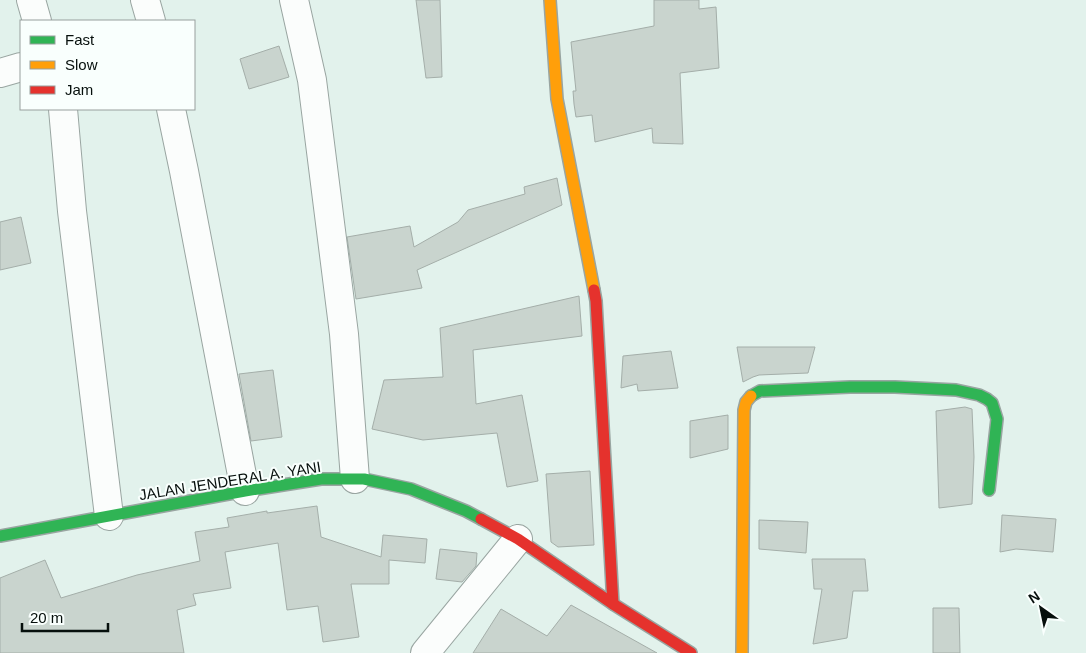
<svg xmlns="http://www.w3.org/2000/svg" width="1086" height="653" font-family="Arial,sans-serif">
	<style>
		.building { fill: #c9d4ce; stroke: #a4aea9 }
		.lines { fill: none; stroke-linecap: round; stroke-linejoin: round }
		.street-casing { stroke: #99a5a1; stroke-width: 30 }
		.fast-casing { stroke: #99a5a1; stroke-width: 14 }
		.slow-casing { stroke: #99a5a1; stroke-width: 14 }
		.jam-casing { stroke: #99a5a1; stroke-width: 14 }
		.street { stroke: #fbfdfc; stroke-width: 28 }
		.fast { stroke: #30b455; stroke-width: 11 }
		.slow { stroke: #ff9f0a; stroke-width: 11 }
		.jam { stroke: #e5322d; stroke-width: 11 }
		.labels { text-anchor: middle; stroke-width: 4; stroke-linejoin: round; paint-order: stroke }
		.street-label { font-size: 15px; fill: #060f0c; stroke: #f9fffd }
	</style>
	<rect width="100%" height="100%" fill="#e2f2ec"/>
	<g class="building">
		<path d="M 416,0 L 440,0 L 442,77 L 426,78 Z"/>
		<path d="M 654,0 L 699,0 L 699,9 L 716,7 L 719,68 L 680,73 L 683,144 L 653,143 L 652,128 L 595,142 L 592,115 L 576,117 L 574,104 L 573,91 L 576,91 L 571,42 L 654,26 Z"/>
		<path d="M 279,46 L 289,77 L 249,89 L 240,59 Z"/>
		<path d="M 557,178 L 562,205 L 417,270 L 422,288 L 356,299 L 347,237 L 410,226 L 414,247 L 458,222 L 468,210 L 525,194 L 524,187 Z"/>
		<path d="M 21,217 L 31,263 L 0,270 L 0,222 Z"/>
		<path d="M 579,296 L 582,336 L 473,350 L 476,404 L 522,395 L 538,481 L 507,487 L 497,433 L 423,440 L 372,429 L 384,380 L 443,377 L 440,328 Z"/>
		<path d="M 737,347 L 815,347 L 808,373 L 759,375 L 753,377 L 743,382 Z"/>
		<path d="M 671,351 L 678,388 L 638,391 L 637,384 L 621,388 L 623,356 Z"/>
		<path d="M 273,370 L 282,437 L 251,441 L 239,374 Z"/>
		<path d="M 965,407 L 972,409 L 974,457 L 972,504 L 939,508 L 936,411 Z"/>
		<path d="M 728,415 L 728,449 L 690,458 L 690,421 Z"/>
		<path d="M 590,471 L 594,545 L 558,547 L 551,542 L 546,474 Z"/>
		<path d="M 317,506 L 321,537 L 381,557 L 383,535 L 427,539 L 425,563 L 389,560 L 389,584 L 351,584 L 359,637 L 323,642 L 318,606 L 287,610 L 278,543 L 225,552 L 231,588 L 193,594 L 196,605 L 177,610 L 184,653 L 0,653 L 0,578 L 45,560 L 61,598 L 137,575 L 200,561 L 195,532 L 229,527 L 227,518 L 267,511 L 267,513 Z"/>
		<path d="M 1002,515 L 1056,519 L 1053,552 L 1016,549 L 1000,552 Z"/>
		<path d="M 759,520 L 808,522 L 806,553 L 759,549 Z"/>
		<path d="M 440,549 L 477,553 L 476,566 L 462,582 L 436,579 Z"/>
		<path d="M 812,559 L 865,559 L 868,591 L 853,591 L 847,638 L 813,644 L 822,589 L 814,589 Z"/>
		<path d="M 571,605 L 657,653 L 473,653 L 501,609 L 547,636 Z"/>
		<path d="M 933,608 L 959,608 L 960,653 L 933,653 Z"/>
	</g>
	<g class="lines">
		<defs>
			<g id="street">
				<path d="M 31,0 L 37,21"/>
				<path d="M 145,0 L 151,21"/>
				<path d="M 294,0 L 312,80 L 344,334 L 355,479"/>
				<path d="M 0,73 L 21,67"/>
				<path d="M 63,109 L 72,211 L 109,516"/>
				<path d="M 171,109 L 184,171 L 245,491"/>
				<path d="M 425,653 L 518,539"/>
			</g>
			<g id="fast">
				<path d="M 751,396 L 760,391 L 850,387 L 895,387 L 956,390 L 979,395 L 987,399 L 992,403 L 997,419 L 989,490"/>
				<path d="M 0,536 L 245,491 L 321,479 L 364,479 L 411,489 L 466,511 L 481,519"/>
			</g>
			<g id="slow">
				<path d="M 550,0 L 557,99 L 594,290"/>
				<path d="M 742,653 L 744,410 L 746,402 L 751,396"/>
			</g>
			<g id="jam">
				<path d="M 594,290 L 596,301 L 613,604"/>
				<path d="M 481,519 L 518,539 L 613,604 L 691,653"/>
			</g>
		</defs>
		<use href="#street" class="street-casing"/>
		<use href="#fast" class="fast-casing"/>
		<use href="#slow" class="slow-casing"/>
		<use href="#jam" class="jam-casing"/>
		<use href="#street" class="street"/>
		<use href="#fast" class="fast"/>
		<use href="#slow" class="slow"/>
		<use href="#jam" class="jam"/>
	</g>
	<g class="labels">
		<g class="street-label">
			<text transform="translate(230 481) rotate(-9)" y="5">JALAN JENDERAL A. YANI</text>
		</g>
	</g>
	<rect x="20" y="20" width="175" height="90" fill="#f9fffd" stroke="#989f9d"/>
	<rect x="30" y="36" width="25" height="8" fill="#30b455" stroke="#989f9d"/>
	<text x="65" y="45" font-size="15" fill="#060f0c">Fast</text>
	<rect x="30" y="61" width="25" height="8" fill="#ff9f0a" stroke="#989f9d"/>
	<text x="65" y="70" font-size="15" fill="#060f0c">Slow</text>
	<rect x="30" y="86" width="25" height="8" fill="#e5322d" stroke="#989f9d"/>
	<text x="65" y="95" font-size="15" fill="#060f0c">Jam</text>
	<g transform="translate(1041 608) rotate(327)" stroke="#f9fffd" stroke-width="4" paint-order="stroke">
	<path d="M0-4L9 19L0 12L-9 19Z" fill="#060f0c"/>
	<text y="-8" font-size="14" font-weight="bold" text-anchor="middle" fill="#060f0c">N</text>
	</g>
	<path d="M22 623v8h86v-8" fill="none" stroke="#060f0c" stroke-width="2.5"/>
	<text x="30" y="623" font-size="15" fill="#060f0c" stroke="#f9fffd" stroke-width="4" paint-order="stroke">20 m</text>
</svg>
